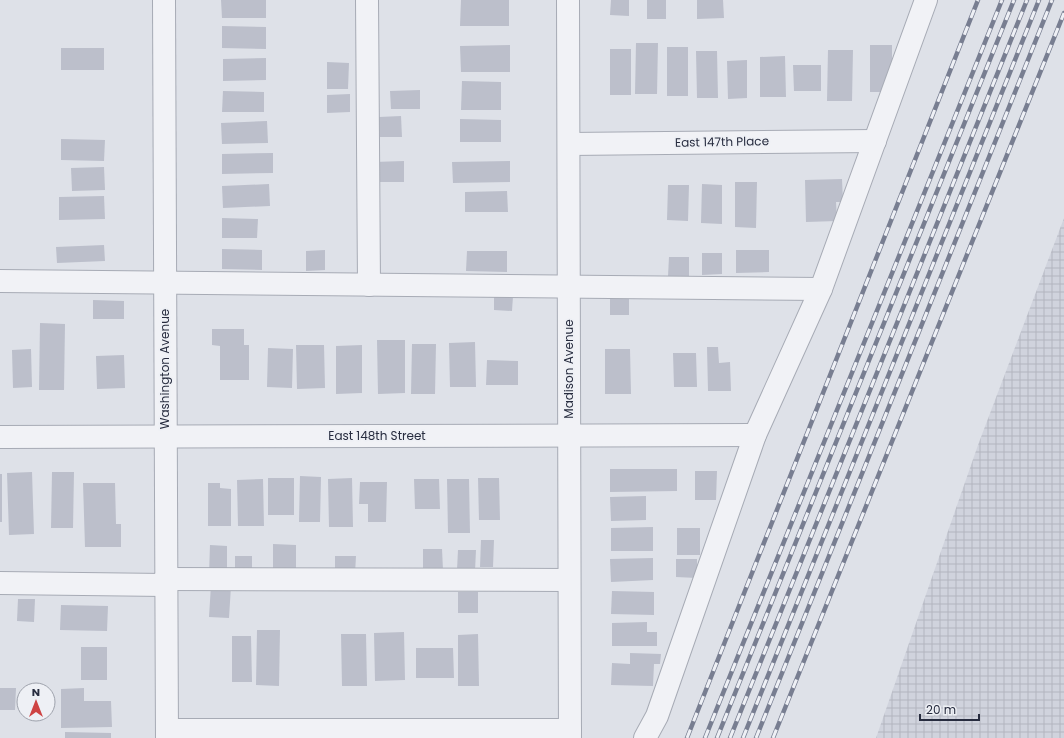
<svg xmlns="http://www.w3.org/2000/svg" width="1064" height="738" font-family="Poppins,sans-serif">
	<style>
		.industrial { fill: url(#industrial-grid) }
		.building { fill: #bcbfcb }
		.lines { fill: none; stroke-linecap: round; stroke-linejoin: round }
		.minor-casing { stroke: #a7abb5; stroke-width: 24 }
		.minor { stroke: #f1f2f6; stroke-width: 22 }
		.rail-casing { stroke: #787e91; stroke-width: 4.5 }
		.rail { stroke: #eef0f5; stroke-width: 3; stroke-dasharray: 9; stroke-linecap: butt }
		.labels { text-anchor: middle; stroke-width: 3.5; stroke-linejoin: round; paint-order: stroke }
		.street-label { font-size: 12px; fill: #272c3f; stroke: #eef0f5 }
	</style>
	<defs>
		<pattern id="industrial-grid" width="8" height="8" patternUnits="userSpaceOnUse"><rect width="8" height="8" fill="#d0d3dd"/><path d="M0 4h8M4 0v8" fill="none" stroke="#b3b5bf"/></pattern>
	</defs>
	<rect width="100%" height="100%" fill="#dee1e8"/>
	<path class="industrial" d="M 1064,218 L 1064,738 L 876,738 L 978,445 Z"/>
	<g class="building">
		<path d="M 221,0 L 266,0 L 266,18 L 222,18 Z"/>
		<path d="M 461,0 L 509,0 L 509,26 L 460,26 Z"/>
		<path d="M 611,0 L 629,0 L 629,16 L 610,15 Z"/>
		<rect x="647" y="0" width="19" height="19"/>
		<path d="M 697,0 L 723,0 L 724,18 L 697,19 Z"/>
		<path d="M 222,26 L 266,27 L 266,49 L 222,48 Z"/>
		<path d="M 636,43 L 658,43 L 657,94 L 635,94 Z"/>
		<path d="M 510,45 L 510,72 L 461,72 L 460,46 Z"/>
		<rect x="870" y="45" width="22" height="47"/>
		<rect x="667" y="47" width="21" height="49"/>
		<rect x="61" y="48" width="43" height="22"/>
		<rect x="610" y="49" width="21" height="46"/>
		<path d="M 828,50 L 853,50 L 852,101 L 827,101 Z"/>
		<path d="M 696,51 L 717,51 L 718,98 L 697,98 Z"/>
		<path d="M 785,56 L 786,97 L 760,97 L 760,57 Z"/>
		<path d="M 266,58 L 266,80 L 223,81 L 223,59 Z"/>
		<path d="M 747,60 L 747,98 L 728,99 L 727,61 Z"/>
		<path d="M 327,62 L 349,63 L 348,89 L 327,89 Z"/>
		<path d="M 793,65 L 821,65 L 821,91 L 794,91 Z"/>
		<path d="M 462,81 L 501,82 L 501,110 L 461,110 Z"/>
		<path d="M 420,90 L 420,109 L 391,109 L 390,91 Z"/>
		<path d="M 223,91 L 264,92 L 264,112 L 222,112 Z"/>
		<path d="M 350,94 L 350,112 L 327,113 L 327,95 Z"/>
		<path d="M 401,116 L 402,137 L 380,137 L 379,117 Z"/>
		<path d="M 460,119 L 501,120 L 501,142 L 460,142 Z"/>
		<path d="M 267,121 L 268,143 L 222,144 L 221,123 Z"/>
		<path d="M 61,139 L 105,140 L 104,161 L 61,160 Z"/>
		<path d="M 273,153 L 273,173 L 222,174 L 222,154 Z"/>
		<path d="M 404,161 L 404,182 L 375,182 L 374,162 Z"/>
		<path d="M 510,161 L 510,182 L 453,183 L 452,162 Z"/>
		<path d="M 104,167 L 105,190 L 72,191 L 71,168 Z"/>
		<path d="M 842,179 L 843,202 L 836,202 L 837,221 L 806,222 L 805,180 Z"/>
		<path d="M 735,182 L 757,182 L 756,228 L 735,227 Z"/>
		<path d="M 269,184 L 270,206 L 223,208 L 222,186 Z"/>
		<path d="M 702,184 L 722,185 L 722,224 L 701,223 Z"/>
		<path d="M 668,185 L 689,185 L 688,221 L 667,220 Z"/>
		<path d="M 507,191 L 508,212 L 465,212 L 465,192 Z"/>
		<path d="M 104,196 L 105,219 L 59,220 L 59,197 Z"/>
		<path d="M 222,218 L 258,219 L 257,238 L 222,238 Z"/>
		<path d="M 104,245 L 105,261 L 57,263 L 56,247 Z"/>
		<path d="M 222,249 L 262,250 L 262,270 L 222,269 Z"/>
		<path d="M 325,250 L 325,270 L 306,271 L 306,251 Z"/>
		<path d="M 736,250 L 769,250 L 769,272 L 736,273 Z"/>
		<path d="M 467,251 L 507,251 L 507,272 L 466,271 Z"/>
		<path d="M 702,253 L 722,253 L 722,274 L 702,275 Z"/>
		<path d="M 669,257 L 689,257 L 689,277 L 668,276 Z"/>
		<path d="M 494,295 L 513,296 L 512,311 L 494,310 Z"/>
		<rect x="610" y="296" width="19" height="19"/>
		<path d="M 93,300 L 124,301 L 124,319 L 93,319 Z"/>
		<path d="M 40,323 L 65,324 L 64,390 L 39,390 Z"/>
		<path d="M 212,329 L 244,329 L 244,345 L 249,345 L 249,380 L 220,380 L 220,346 L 212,345 Z"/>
		<path d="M 377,340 L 405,340 L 405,393 L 378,394 Z"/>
		<path d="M 475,342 L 476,387 L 450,387 L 449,343 Z"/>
		<path d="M 412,344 L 436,344 L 435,394 L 411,394 Z"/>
		<path d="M 296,345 L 324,345 L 325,388 L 297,389 Z"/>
		<path d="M 362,345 L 362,393 L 336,394 L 336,346 Z"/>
		<path d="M 707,347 L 718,347 L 719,363 L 730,362 L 731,391 L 708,391 Z"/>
		<path d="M 268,348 L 293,349 L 292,388 L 267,387 Z"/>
		<path d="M 31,349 L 32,387 L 13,388 L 12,350 Z"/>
		<path d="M 605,349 L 630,349 L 631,394 L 605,394 Z"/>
		<path d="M 673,353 L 696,353 L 697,387 L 674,387 Z"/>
		<path d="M 124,355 L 125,388 L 97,389 L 96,356 Z"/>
		<path d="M 487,360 L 518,361 L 518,385 L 486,385 Z"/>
		<path d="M 610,469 L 677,469 L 677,491 L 610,492 Z"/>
		<path d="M 695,471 L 717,471 L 716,500 L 695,500 Z"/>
		<path d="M 32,472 L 34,534 L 9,535 L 7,473 Z"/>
		<path d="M 52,472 L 74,472 L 73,528 L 51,528 Z"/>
		<rect x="0" y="474" width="2" height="48"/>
		<path d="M 300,476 L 321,477 L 320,522 L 299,522 Z"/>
		<rect x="268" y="478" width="26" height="37"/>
		<path d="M 352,478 L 353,527 L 329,527 L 328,479 Z"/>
		<path d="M 478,478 L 499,478 L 500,520 L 479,520 Z"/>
		<path d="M 263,479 L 264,526 L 238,526 L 237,480 Z"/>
		<path d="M 414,479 L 439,479 L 440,509 L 415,509 Z"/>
		<path d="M 447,479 L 469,479 L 470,533 L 448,533 Z"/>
		<path d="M 360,482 L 387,482 L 386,522 L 368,522 L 368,504 L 359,504 Z"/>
		<path d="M 83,483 L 115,483 L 116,524 L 121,524 L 121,547 L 85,547 Z"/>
		<path d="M 208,483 L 220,483 L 220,488 L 231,489 L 231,526 L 208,526 Z"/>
		<path d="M 646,496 L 646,520 L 611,521 L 610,497 Z"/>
		<path d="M 653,527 L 653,551 L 611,551 L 611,528 Z"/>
		<rect x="677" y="528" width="23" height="27"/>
		<path d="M 481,540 L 494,540 L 493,567 L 480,567 Z"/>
		<path d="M 273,544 L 296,545 L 296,569 L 273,569 Z"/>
		<path d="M 210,545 L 227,546 L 227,575 L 209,575 Z"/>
		<path d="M 423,549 L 442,549 L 443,570 L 423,570 Z"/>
		<path d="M 458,550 L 476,550 L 475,571 L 457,570 Z"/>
		<rect x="235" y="556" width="17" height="17"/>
		<path d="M 335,556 L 356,556 L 355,574 L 335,574 Z"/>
		<path d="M 653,558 L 653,580 L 611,582 L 610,559 Z"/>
		<path d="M 676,559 L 697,559 L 697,578 L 676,577 Z"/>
		<path d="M 211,585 L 231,586 L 229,618 L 209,617 Z"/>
		<path d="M 612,591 L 654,592 L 654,615 L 611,614 Z"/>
		<rect x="458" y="592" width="20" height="21"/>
		<path d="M 18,599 L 35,599 L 34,622 L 17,621 Z"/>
		<path d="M 61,605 L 108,606 L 107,631 L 60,630 Z"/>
		<path d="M 647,622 L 647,632 L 657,632 L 657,646 L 612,646 L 612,623 Z"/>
		<path d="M 257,630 L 280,630 L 279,686 L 256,685 Z"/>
		<path d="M 404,632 L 405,680 L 375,681 L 374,633 Z"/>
		<path d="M 341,634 L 366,634 L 367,686 L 342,686 Z"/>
		<path d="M 478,634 L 479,686 L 458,686 L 458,635 Z"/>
		<path d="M 232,636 L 251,636 L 252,682 L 232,682 Z"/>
		<rect x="81" y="647" width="26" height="33"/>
		<path d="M 416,648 L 453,648 L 454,678 L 416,678 Z"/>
		<path d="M 630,653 L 661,654 L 660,664 L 654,664 L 653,686 L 611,685 L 612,663 L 630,664 Z"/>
		<path d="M 0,688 L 16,688 L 15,710 L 0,710 Z"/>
		<path d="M 84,688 L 84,701 L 111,701 L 112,727 L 61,728 L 61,689 Z"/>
		<path d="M 65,732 L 111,733 L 111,738 L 65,738 Z"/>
	</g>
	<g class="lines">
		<defs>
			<g id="minor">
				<path d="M 164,0 L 167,738"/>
				<path d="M 367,0 L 369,285"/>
				<path d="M 568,0 L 570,738"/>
				<path d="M 569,144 L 875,141"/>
				<path d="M 0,281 L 821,289"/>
				<path d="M 0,437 L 755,435"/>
				<path d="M 165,579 L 569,580"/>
				<path d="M 0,583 L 165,585"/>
				<path d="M 167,730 L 570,730"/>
				<path d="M 645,738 L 657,716 L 755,435 L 821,289 L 926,0"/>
			</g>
		</defs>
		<use href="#minor" class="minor-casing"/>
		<use href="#minor" class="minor"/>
		<defs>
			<g id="rail">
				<path d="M 687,738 L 978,0"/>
				<path d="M 705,738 L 1002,0"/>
				<path d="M 717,738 L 1014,0"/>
				<path d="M 730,738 L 1027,0"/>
				<path d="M 743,738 L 1039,0"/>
				<path d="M 756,738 L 1052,0"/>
				<path d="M 773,738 L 1064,13"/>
			</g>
		</defs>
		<use href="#rail" class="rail-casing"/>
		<use href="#rail" class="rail"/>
	</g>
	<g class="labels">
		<g class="street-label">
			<text transform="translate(722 142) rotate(-1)" y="4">East 147th Place</text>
			<text transform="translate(165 369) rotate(-90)" y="4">Washington Avenue</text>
			<text transform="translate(569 369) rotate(-90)" y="4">Madison Avenue</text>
			<text x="377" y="440">East 148th Street</text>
		</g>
	</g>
	<g transform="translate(36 702)"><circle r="19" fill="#eef0f5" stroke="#9ea2ac"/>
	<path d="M0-3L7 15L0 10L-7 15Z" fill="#ce4343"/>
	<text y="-6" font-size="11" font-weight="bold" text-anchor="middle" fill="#272c3f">N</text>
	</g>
	<path d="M920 714v6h59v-6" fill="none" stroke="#272c3f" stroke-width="2"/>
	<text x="926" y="714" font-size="12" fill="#272c3f" stroke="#eef0f5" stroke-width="3" paint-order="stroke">20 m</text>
</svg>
